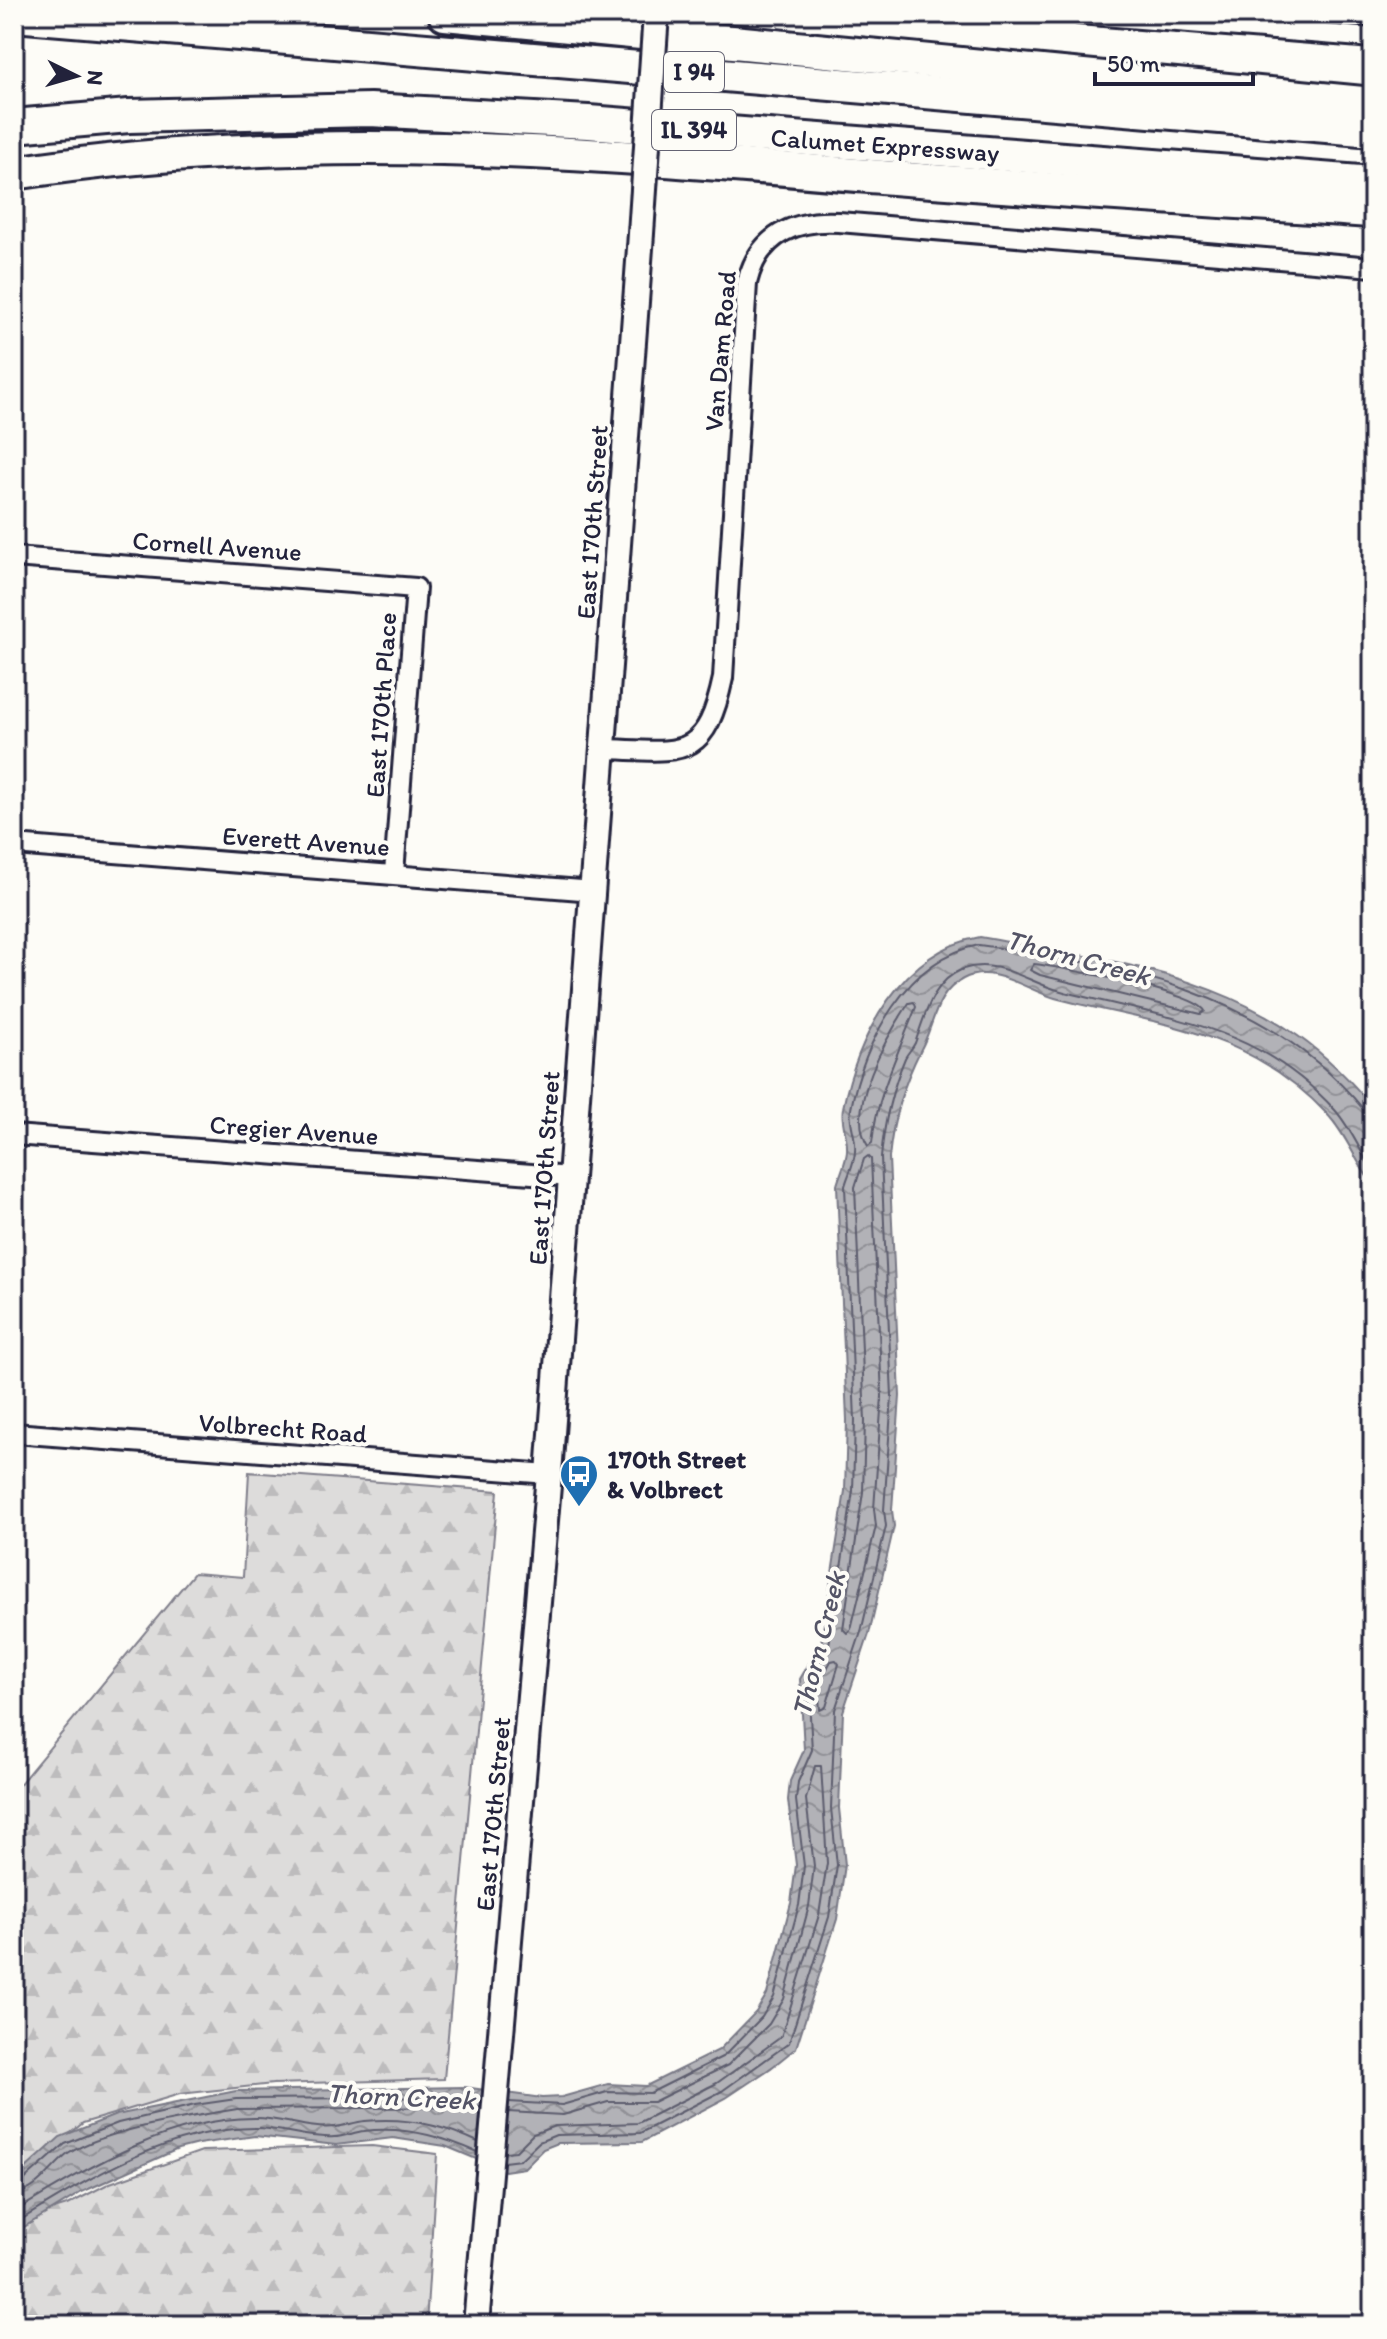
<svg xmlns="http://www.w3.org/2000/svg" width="1387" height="2339" font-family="Itim,sans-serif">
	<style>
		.forest { fill: url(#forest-firs); stroke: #807f8b; stroke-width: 2 }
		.water { fill: url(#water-waves); stroke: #787885; stroke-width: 2 }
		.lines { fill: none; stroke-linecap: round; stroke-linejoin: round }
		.shore { stroke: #5c5c6d; stroke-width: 2 }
		.street-casing { stroke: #22223b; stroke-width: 24 }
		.secondary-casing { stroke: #22223b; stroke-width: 30 }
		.highway-casing { stroke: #22223b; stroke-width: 38 }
		.street { stroke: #fdfcf7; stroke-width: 18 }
		.secondary { stroke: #fdfcf7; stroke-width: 24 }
		.highway { stroke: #fdfcf7; stroke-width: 32 }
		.secondary-bridge-casing { stroke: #22223b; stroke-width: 30; stroke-linecap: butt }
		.secondary-bridge { stroke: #fdfcf7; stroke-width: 24 }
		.labels { text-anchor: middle; stroke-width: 8; stroke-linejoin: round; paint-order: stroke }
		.shield { fill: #fdfcf7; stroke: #646373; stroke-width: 2 }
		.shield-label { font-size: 24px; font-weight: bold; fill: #22223b }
		.street-label { font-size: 26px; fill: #22223b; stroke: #fdfcf7 }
		.poi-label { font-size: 26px; font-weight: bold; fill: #22223b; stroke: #fdfcf7; text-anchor: start }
		.water-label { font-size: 28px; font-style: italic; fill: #545466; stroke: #fdfcf7 }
	</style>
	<defs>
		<pattern id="forest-firs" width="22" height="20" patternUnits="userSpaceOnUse" patternTransform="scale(2)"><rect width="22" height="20" fill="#dddcdb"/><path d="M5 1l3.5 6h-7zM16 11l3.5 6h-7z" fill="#bdbcbd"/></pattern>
		<pattern id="water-waves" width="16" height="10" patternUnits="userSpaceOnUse" patternTransform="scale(2)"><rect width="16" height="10" fill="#b2b2b7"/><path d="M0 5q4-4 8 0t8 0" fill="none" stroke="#909096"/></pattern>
	</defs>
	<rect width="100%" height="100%" fill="#fdfcf7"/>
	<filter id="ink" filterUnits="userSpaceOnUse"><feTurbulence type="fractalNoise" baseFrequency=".0125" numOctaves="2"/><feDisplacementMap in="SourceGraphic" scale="16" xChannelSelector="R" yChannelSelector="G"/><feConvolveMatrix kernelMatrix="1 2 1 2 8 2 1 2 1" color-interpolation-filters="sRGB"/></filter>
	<g filter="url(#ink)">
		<g class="forest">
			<path d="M 249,1472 L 498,1491 L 444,2079 L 273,2084 L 180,2094 L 83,2123 L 14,2179 L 14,1791 L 194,1573 L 243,1577 Z"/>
			<path d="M 372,2146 L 437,2154 L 426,2325 L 14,2325 L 14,2223 L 19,2220 L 67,2205 L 110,2183 L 202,2151 Z"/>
		</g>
		<path class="water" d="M 980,937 C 1130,964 1271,978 1373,1108 L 1373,1185 C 1356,1163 1347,1135 1327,1114 C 1246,1028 1161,1026 1055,998 C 1026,990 993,963 963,979 C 934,994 935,1024 921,1049 C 903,1085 893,1117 889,1158 L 900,1396 L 892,1510 L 894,1526 L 869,1634 L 843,1712 L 839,1808 L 845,1865 L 837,1919 L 796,2048 L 771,2068 L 726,2098 L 642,2142 L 558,2143 L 543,2149 L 524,2168 L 505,2171 L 445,2146 L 393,2138 L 336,2145 L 255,2136 L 198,2144 L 178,2149 L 82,2192 L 14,2233 L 14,2179 L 60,2137 L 116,2115 L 236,2091 L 464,2087 L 542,2098 L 562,2097 L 608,2084 L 646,2086 L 719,2050 L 756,2012 L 767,1994 L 791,1903 L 796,1865 L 788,1800 L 790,1781 L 804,1750 L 800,1679 L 821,1643 L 845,1491 L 847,1420 L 837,1185 C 840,1174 847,1161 847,1150 C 848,1136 840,1121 843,1108 C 858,1035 902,951 980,937 Z"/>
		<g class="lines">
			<g class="shore">
				<path d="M 1034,964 C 1061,967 1194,992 1205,1011 L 1201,1014 L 1040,975 L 1030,970 Z"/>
				<path d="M 914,1002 L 916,1007 C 899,1052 877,1093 872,1143 L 868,1146 C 844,1108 888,1035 909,1003 Z"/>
				<path d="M 868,1156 L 871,1159 L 882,1396 L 874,1509 L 876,1526 L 851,1629 L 847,1633 L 843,1629 L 863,1492 L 865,1421 L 855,1187 L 864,1159 Z"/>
				<path d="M 836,1660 L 839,1664 L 826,1707 L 820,1710 L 818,1685 L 831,1661 Z"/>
				<path d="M 509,2102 L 562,2105 L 607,2092 L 650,2093 L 724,2056 L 762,2017 L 774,1997 L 799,1905 L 804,1866 L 796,1800 L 798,1782 L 812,1750 L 808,1682 L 829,1645 L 853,1491 L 855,1420 L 845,1186 C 848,1175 855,1162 855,1151 C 857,1137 848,1122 851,1109 C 863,1042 908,958 979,945 C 1122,965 1268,992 1364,1110 L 1373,1112"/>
				<path d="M 505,2152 L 516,2151 L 533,2134 L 555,2126 L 638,2123 L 717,2083 L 781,2037 L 819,1915 L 827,1863 L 821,1766 L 815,1766 L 806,1799 L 814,1866 L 809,1906 L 784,1999 L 769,2024 L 728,2065 L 653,2102 L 608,2102 L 563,2115 L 508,2112"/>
				<path d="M 504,2162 L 520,2160 L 539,2142 L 556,2135 L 640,2133 L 722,2091 L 789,2043 L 829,1917 L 837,1865 L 831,1808 L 835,1710 L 861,1632 L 886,1526 L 884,1510 L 892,1396 L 881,1158 C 884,1123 891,1091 905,1058 C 908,1052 912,1049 915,1043 C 925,1016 932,981 963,969 C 998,957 1029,983 1061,991 C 1167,1019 1256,1023 1335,1110 C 1351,1128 1360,1151 1373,1172"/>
				<path d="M 14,2184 L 22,2182 L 65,2144 L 118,2123 L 195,2105 L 236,2099 L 481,2097"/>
				<path d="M 14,2194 C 36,2193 51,2167 68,2154 C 104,2130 193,2116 237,2109 L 481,2107"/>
				<path d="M 14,2212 C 86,2169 169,2117 256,2118 C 283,2118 308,2130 335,2127 C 345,2126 355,2122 365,2121 C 404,2117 443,2125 478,2142"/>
				<path d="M 14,2224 C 86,2180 168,2128 256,2128 C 282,2128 307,2139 334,2137 C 344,2137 354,2132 364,2131 C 403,2126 442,2136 477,2152"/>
			</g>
			<defs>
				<g id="street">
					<path d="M 1079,14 L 1373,38"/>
					<path d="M 14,557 L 416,588 L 394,873"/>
					<path d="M 604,749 C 680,751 705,763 723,678 L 747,283 C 758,236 794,219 839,222 L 1373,267"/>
					<path d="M 14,845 L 594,891"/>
					<path d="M 14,1135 L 571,1177"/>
					<path d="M 14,1433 L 549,1474"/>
				</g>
				<path id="secondary" d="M 476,2325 L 549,1474 L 640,248"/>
				<g id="highway">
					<path d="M 445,14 L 1373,104"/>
					<path d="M 14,15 L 1373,130"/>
					<path d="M 14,126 L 129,116 L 370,110 L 588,122 L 1373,183"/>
					<path d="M 14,173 C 301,128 593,153 881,177 C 1045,190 1209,200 1373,211"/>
				</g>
			</defs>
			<use href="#street" class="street-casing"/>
			<use href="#secondary" class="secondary-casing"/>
			<use href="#highway" class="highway-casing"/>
			<use href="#street" class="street"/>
			<use href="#secondary" class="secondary"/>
			<use href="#highway" class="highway"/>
			<defs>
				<path id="secondary-bridge" d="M 640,248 L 656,14"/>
			</defs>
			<use href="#secondary-bridge" class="secondary-bridge-casing"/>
			<use href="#secondary-bridge" class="secondary-bridge"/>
		</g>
	</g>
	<defs>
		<symbol id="bus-pin" viewBox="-11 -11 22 30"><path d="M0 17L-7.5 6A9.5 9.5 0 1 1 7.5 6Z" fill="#1f6fb2" stroke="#fdfcf7"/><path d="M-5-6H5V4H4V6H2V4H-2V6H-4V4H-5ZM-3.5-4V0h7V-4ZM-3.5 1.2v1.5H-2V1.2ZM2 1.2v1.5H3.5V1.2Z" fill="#fff"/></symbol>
	</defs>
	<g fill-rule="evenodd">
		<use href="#bus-pin" x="557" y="1452" width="44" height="60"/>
	</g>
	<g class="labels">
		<g class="shield">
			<rect x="664" y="52" width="60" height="40" rx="6"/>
			<rect x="652" y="110" width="84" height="40" rx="6"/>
		</g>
		<g class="shield-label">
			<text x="694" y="80">I 94</text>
			<text x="694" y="138">IL 394</text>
		</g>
		<g class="street-label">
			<text transform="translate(885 145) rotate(4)" y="9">Calumet Expressway</text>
			<text transform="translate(720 351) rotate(-85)" y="9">Van Dam Road</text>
			<text transform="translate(592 522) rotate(-86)" y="9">East 170th Street</text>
			<text transform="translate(217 546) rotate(4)" y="9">Cornell Avenue</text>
			<text transform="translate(381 705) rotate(-86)" y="9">East 170th Place</text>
			<text transform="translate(306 841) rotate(4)" y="9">Everett Avenue</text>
			<text transform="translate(294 1130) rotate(4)" y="9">Cregier Avenue</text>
			<text transform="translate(544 1168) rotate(-86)" y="9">East 170th Street</text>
			<text transform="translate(283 1428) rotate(4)" y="9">Volbrecht Road</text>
			<text transform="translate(493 1814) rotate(-85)" y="9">East 170th Street</text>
		</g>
		<g class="poi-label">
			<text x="607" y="1468">170th Street<tspan x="607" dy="30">&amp; Volbrect</tspan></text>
		</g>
		<g class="water-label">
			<text transform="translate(1078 957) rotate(15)" y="10">Thorn Creek</text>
			<text transform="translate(818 1644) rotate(-76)" y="10">Thorn Creek</text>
			<text transform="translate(401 2096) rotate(3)" y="10">Thorn Creek</text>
		</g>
	</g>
	<rect width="1387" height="2339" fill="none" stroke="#fdfcf7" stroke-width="48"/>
	<rect x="24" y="24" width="1339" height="2291" fill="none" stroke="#22223b" stroke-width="3" filter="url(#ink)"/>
	<g transform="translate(76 76) rotate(95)" stroke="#fdfcf7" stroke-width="6" paint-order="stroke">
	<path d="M0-6L14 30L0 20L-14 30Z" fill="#22223b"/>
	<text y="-12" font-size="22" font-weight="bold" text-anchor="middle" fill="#22223b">N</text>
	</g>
	<path d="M1095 72v12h158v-12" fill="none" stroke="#22223b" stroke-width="4"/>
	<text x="1107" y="72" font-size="24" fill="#22223b" stroke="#fdfcf7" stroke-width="6" paint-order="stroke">50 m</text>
</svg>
